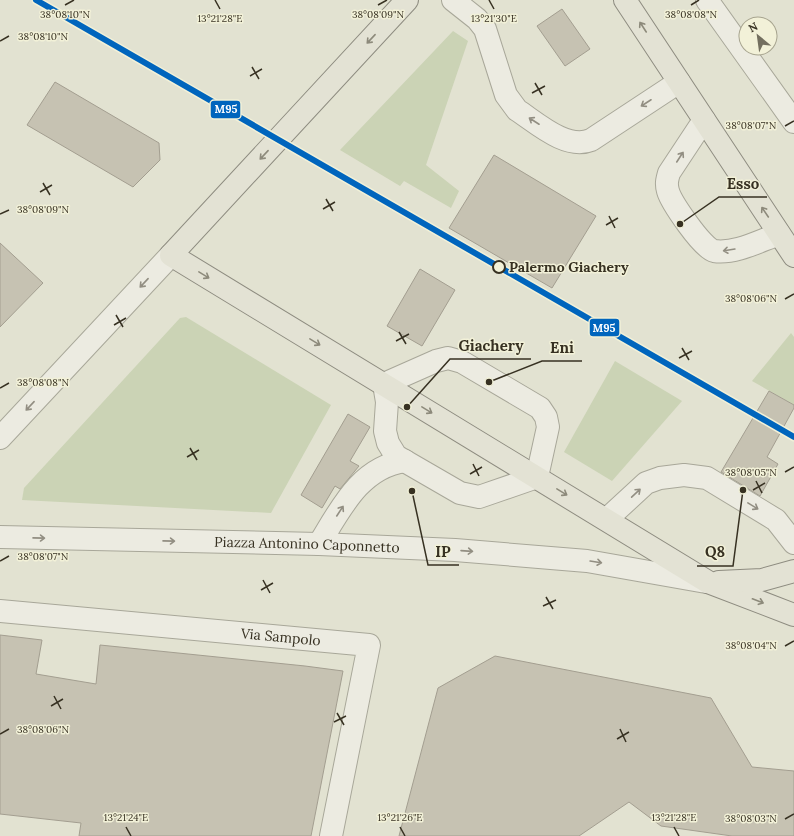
<svg xmlns="http://www.w3.org/2000/svg" width="794" height="836" font-family="Lora,serif">
	<style>
		.green { fill: #cbd3b5 }
		.building { fill: #c6c2b2; stroke: #a39e90 }
		.lines { fill: none; stroke-linecap: round; stroke-linejoin: round }
		.minor-casing { stroke: #a8a799; stroke-width: 24 }
		.major-casing { stroke: #8e8c80; stroke-width: 24 }
		.minor { stroke: #ecebe1; stroke-width: 22 }
		.major { stroke: #e3e2d4; stroke-width: 22 }
		.rail-1-casing { stroke: #f2f1d8; stroke-width: 9 }
		.rail-1 { stroke: #0065bd; stroke-width: 6 }
		.oneway { stroke: #8d8a7b }
		.oneway2 { stroke: #928e82 }
		.ticks { fill: none; stroke: #373122; stroke-width: 1.5 }
		.stop-dot { fill: #f2f1d8; stroke: #373122; stroke-width: 2 }
		.labels { text-anchor: middle; stroke-width: 3; stroke-linejoin: round; paint-order: stroke }
		.stop-label { font-size: 14px; font-weight: bold; fill: #373122; stroke: #f2f1d8; text-anchor: start }
		.street-label { font-size: 14px; fill: #373122; stroke: #f2f1d8 }
		.ticks-label { font-size: 10px; text-anchor: middle; fill: #373122; stroke: #f2f1d8; stroke-width: 3; stroke-linejoin: round; paint-order: stroke }
		.leader { fill: none; stroke: #373122; stroke-width: 1.5 }
		.callout-dot { fill: #373122; stroke: #f2f1d8; stroke-width: 1.5 }
		.callout-label { font-size: 15px; text-anchor: middle; font-weight: bold; fill: #373122; stroke: #f2f1d8; stroke-width: 3; stroke-linejoin: round; paint-order: stroke }
		.line-badge { stroke: #f2f1d8; stroke-width: 1.5 }
		.badge-label { font-size: 11px; text-anchor: middle; font-weight: bold; fill: #fff }
	</style>
	<rect width="100%" height="100%" fill="#e2e2d1"/>
	<g class="green">
		<path d="M 453,31 L 468,41 L 426,165 L 459,191 L 451,208 L 404,181 L 400,186 L 340,150 Z"/>
		<path d="M 186,317 L 331,405 L 271,513 L 22,500 L 24,488 L 180,318 Z"/>
		<path d="M 791,333 L 794,337 L 794,405 L 752,381 Z"/>
		<path d="M 615,361 L 682,401 L 612,481 L 564,452 Z"/>
	</g>
	<g class="building">
		<path d="M 562,9 L 590,49 L 565,66 L 537,26 Z"/>
		<path d="M 55,82 L 159,143 L 160,160 L 133,187 L 27,125 Z"/>
		<path d="M 494,155 L 596,216 L 552,288 L 449,228 Z"/>
		<path d="M 0,243 L 43,283 L 0,327 Z"/>
		<path d="M 420,269 L 455,290 L 422,346 L 387,326 Z"/>
		<path d="M 769,391 L 794,405 L 794,408 L 767,457 L 778,464 L 760,496 L 721,472 Z"/>
		<path d="M 348,414 L 370,427 L 350,461 L 359,466 L 340,489 L 335,486 L 322,508 L 301,495 Z"/>
		<path d="M 0,635 L 42,640 L 36,674 L 96,684 L 100,645 L 305,666 L 343,671 L 311,836 L 79,836 L 81,823 L 0,814 Z"/>
		<path d="M 495,656 L 711,698 L 752,767 L 794,771 L 794,836 L 732,836 L 661,826 L 629,802 L 579,836 L 399,836 L 438,688 Z"/>
	</g>
	<g class="lines">
		<defs>
			<g id="minor">
				<path d="M 453,0 L 477,19 L 485,29 L 506,95 L 517,110 C 537,123 566,150 591,140 L 679,82"/>
				<path d="M 707,0 L 794,122"/>
				<path d="M 704,120 L 669,173 C 667,180 666,184 668,191 C 671,202 703,249 714,251 C 736,254 759,241 779,234"/>
				<path d="M 448,358 L 462,362 L 540,408 L 546,417 L 548,427 L 537,477 L 479,497 L 460,493 L 396,456 L 388,443 L 385,431 L 387,402 L 384,384 L 436,361 Z"/>
				<path d="M 0,438 L 171,255"/>
				<path d="M 607,519 L 646,483 L 660,478 L 684,475 L 707,478 L 776,520 L 794,543"/>
				<path id="s1" d="M 0,537 L 319,544 L 455,550 L 587,561 L 706,582"/>
				<path d="M 319,544 C 340,510 360,467 405,461"/>
				<path id="s2" d="M 0,611 L 369,645 L 331,836"/>
			</g>
			<g id="major">
				<path d="M 407,0 L 171,255 L 708,582 L 794,615"/>
				<path d="M 625,0 L 794,256"/>
				<path d="M 719,582 L 762,580 L 794,571"/>
			</g>
		</defs>
		<use href="#minor" class="minor-casing"/>
		<use href="#major" class="major-casing"/>
		<use href="#minor" class="minor"/>
		<use href="#major" class="major"/>
		<defs>
			<path id="rail-1" d="M 36,0 L 794,437"/>
		</defs>
		<use href="#rail-1" class="rail-1-casing"/>
		<use href="#rail-1" class="rail-1"/>
	</g>
	<defs><path id="oneway-shaft" d="M-6 0H5M1.5-3L5.5 0L1.5 3" fill="none" stroke-width="1.6" stroke-linecap="round" stroke-linejoin="round"/></defs>
	<g class="oneway">
		<use href="#oneway-shaft" transform="translate(643 27) rotate(-123)"/>
		<use href="#oneway-shaft" transform="translate(371 39) rotate(133)"/>
		<use href="#oneway-shaft" transform="translate(264 155) rotate(133)"/>
		<use href="#oneway-shaft" transform="translate(765 212) rotate(-124)"/>
		<use href="#oneway-shaft" transform="translate(204 275) rotate(31)"/>
		<use href="#oneway-shaft" transform="translate(315 342) rotate(31)"/>
		<use href="#oneway-shaft" transform="translate(427 410) rotate(31)"/>
		<use href="#oneway-shaft" transform="translate(562 492) rotate(31)"/>
		<use href="#oneway-shaft" transform="translate(758 601) rotate(21)"/>
	</g>
	<g class="oneway2">
		<use href="#oneway-shaft" transform="translate(646 103) rotate(147)"/>
		<use href="#oneway-shaft" transform="translate(534 121) rotate(-147)"/>
		<use href="#oneway-shaft" transform="translate(680 157) rotate(-57)"/>
		<use href="#oneway-shaft" transform="translate(729 250) rotate(171)"/>
		<use href="#oneway-shaft" transform="translate(144 283) rotate(133)"/>
		<use href="#oneway-shaft" transform="translate(30 406) rotate(133)"/>
		<use href="#oneway-shaft" transform="translate(636 493) rotate(-43)"/>
		<use href="#oneway-shaft" transform="translate(753 506) rotate(31)"/>
		<use href="#oneway-shaft" transform="translate(340 511) rotate(-57)"/>
		<use href="#oneway-shaft" transform="translate(39 538) rotate(1)"/>
		<use href="#oneway-shaft" transform="translate(169 541) rotate(1)"/>
		<use href="#oneway-shaft" transform="translate(467 551) rotate(4)"/>
		<use href="#oneway-shaft" transform="translate(596 562) rotate(9)"/>
	</g>
	<path class="ticks" d="M 215,0 L 220,9M 489,0 L 494,9M 65,5 L 74,0M 378,5 L 387,0M 691,5 L 699,0M 0,41 L 9,36M 252,67 L 259,79M 250,76 L 262,69M 535,83 L 542,95M 532,93 L 545,86M 785,126 L 794,121M 43,183 L 50,195M 40,192 L 52,185M 326,199 L 333,211M 323,209 L 335,202M 0,214 L 9,210M 609,216 L 615,228M 606,225 L 618,218M 785,299 L 794,294M 116,315 L 123,327M 114,325 L 126,318M 399,332 L 406,344M 396,341 L 409,334M 682,348 L 689,360M 679,358 L 692,351M 0,388 L 9,383M 190,448 L 197,460M 187,457 L 199,450M 473,464 L 479,476M 785,472 L 794,467M 470,474 L 482,467M 756,481 L 762,493M 753,490 L 765,483M 0,561 L 9,556M 263,580 L 270,593M 261,590 L 273,583M 546,597 L 553,609M 543,606 L 556,600M 785,646 L 794,641M 54,696 L 61,709M 51,706 L 63,699M 337,713 L 344,725M 334,722 L 346,716M 620,729 L 626,742M 0,734 L 9,729M 617,739 L 629,732M 785,819 L 794,814M 126,827 L 131,836M 400,827 L 405,836M 674,827 L 679,836"/>
	<circle class="stop-dot" cx="499" cy="267" r="6"/>
	<g class="labels">
		<g class="stop-label">
			<text x="509" y="272">Palermo Giachery</text>
		</g>
		<g class="street-label">
			<text dy="5" stroke="none"><textPath href="#s1" startOffset="307">Piazza Antonino Caponnetto</textPath></text>
			<text dy="5" stroke="none"><textPath href="#s2" startOffset="282">Via Sampolo</textPath></text>
		</g>
	</g>
	<g class="ticks-label">
		<text x="65" y="18">38°08'10"N</text>
		<text x="378" y="18">38°08'09"N</text>
		<text x="691" y="18">38°08'08"N</text>
		<text x="220" y="22">13°21'28"E</text>
		<text x="494" y="22">13°21'30"E</text>
		<text x="43" y="40">38°08'10"N</text>
		<text x="751" y="129">38°08'07"N</text>
		<text x="43" y="213">38°08'09"N</text>
		<text x="751" y="302">38°08'06"N</text>
		<text x="43" y="386">38°08'08"N</text>
		<text x="751" y="476">38°08'05"N</text>
		<text x="43" y="560">38°08'07"N</text>
		<text x="751" y="649">38°08'04"N</text>
		<text x="43" y="733">38°08'06"N</text>
		<text x="126" y="821">13°21'24"E</text>
		<text x="400" y="821">13°21'26"E</text>
		<text x="674" y="821">13°21'28"E</text>
		<text x="751" y="822">38°08'03"N</text>
	</g>
	<path class="leader" d="M680 224L719 197H767M407 407L450 359H531M489 382L542 361H582M412 491L428 565H459M743 490L733 566H697"/>
	<g class="callout-dot">
		<circle cx="680" cy="224" r="4"/>
		<circle cx="407" cy="407" r="4"/>
		<circle cx="489" cy="382" r="4"/>
		<circle cx="412" cy="491" r="4"/>
		<circle cx="743" cy="490" r="4"/>
	</g>
	<g class="callout-label">
		<text x="743" y="189">Esso</text>
		<text x="491" y="351">Giachery</text>
		<text x="562" y="353">Eni</text>
		<text x="443" y="557">IP</text>
		<text x="715" y="557">Q8</text>
	</g>
	<g class="line-badge">
		<rect x="210" y="100" width="31" height="19" rx="4" fill="#0065bd"/>
		<rect x="589" y="318" width="31" height="19" rx="4" fill="#0065bd"/>
	</g>
	<g class="badge-label">
		<text x="226" y="113">M95</text>
		<text x="604" y="332">M95</text>
	</g>
	<g transform="translate(758 36) rotate(331)"><circle r="19" fill="#f2f1d8" stroke="#a7a48f"/>
	<path d="M0-3L7 15L0 10L-7 15Z" fill="#736f5f"/>
	<text y="-6" font-size="11" font-weight="bold" text-anchor="middle" fill="#373122">N</text>
	</g>
</svg>
